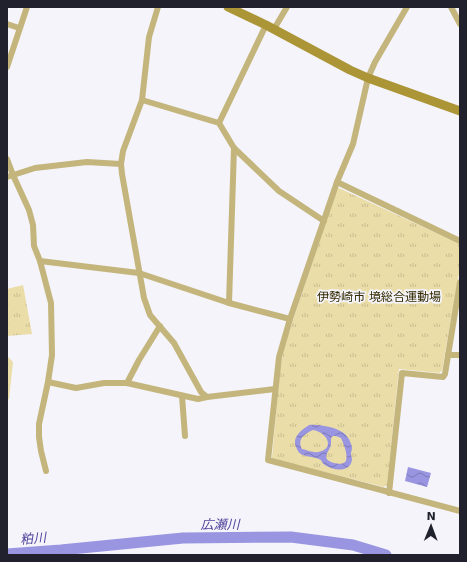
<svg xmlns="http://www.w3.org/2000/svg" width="467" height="562" font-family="'DejaVu Sans','Noto Sans JP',sans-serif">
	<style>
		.park { fill: url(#park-tufts) }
		.water { fill: url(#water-waves); fill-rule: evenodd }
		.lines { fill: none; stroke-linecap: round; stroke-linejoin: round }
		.river { stroke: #9995e1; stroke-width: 11 }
		.street { stroke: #c4b57c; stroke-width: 6 }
		.secondary { stroke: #ac9536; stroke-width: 9 }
		.labels { text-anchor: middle; stroke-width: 3.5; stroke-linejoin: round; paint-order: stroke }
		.park-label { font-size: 12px; fill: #322901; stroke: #f4f4fa }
		.water-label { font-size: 13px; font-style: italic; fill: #50439d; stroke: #f4f4fa }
	</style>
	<defs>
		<pattern id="park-tufts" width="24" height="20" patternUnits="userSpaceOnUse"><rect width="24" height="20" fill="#ebdda8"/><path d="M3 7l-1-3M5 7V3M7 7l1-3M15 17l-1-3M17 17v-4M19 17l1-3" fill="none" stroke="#c9bd91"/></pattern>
		<pattern id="water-waves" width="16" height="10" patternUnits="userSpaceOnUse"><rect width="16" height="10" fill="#9995e1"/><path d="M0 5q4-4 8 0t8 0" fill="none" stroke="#7c79b7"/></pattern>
	</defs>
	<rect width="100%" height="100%" fill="#f4f4fa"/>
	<g class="park">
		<path d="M 339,188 L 460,244 L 460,271 L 458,278 L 442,371 L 439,373 L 399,369 L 387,485 L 384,487 L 273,459 L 272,457 L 280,371 L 284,347 L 337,189 Z"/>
		<path d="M 23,285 L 32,334 L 7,336 L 7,289 Z"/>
		<path d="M 7,356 L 13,362 L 9,399 L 7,400 Z"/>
	</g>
	<g class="water">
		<path d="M 309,425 C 318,424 335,427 342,432 C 346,434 347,437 349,439 C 350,442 352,445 352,448 C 352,450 351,452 351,453 C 351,456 352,457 352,459 C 351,473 333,471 325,465 C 323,464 322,462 321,460 C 316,457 309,457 303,455 C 300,454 298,452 297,449 C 291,438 300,431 309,425 ZM 313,430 C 327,432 336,449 318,452 C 313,453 307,450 302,449 C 297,439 304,434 313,430 ZM 333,436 L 336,436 L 341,438 C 344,445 348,454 346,461 C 342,465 339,464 334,463 C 320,459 329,452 331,445 C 331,442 331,441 331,438 Z"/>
		<path d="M 408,467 L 431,473 L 427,487 L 405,481 Z"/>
	</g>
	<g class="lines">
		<path class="river" d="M 7,554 L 61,550 L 183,538 L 291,537 L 353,545 L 386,555"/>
		<g class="street">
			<path d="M 158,7 L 149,37 L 142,100 L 123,151 L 121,164 L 122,174 L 144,298 L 150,315 L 174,343 L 201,392 L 207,397 L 275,389"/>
			<path d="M 407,7 L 375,62 L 368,78 L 353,144 L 337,182 L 290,319 L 279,357 L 268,460 L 460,511"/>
			<path d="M 451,7 L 460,24"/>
			<path d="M 7,24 L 19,28"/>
			<path d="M 274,29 L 287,7"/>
			<path d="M 7,67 L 27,7"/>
			<path d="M 142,100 L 219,123 L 234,148 L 279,191 L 324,221"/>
			<path d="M 219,123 L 266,25"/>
			<path d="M 7,159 L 13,175 L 29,210 L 33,225 L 34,246 L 40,261 L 51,303 L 52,355 L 48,382 L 39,424 L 39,437 L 41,451 L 46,471"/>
			<path d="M 7,177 L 35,168 L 87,162 L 121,164"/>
			<path d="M 337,182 L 460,241"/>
			<path d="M 40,261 L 139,273 L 229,303 L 290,319"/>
			<path d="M 229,303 L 234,148"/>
			<path d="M 448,355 L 460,355"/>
			<path d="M 48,382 L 76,388 L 104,383 L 127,383 L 198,399 L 207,397"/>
			<path d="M 127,383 L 139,360 L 160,326"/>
			<path d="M 182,396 L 185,436"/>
			<path d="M 389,493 L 402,373 L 443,377 L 445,374 L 460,282"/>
		</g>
		<path class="secondary" d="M 228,7 L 266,25 L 350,70 L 368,78 L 460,111"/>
	</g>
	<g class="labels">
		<g class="park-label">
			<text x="379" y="301">伊勢崎市 境総合運動場</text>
		</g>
		<g class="water-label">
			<text x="220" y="529">広瀬川</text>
			<text transform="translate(33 538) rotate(-5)" y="5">粕川</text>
		</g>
	</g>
	<rect width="467" height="562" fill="none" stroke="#21212d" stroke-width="16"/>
	<g transform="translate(431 526) rotate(1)" stroke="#f4f4fa" stroke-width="3" paint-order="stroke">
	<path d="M0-3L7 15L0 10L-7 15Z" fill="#21212d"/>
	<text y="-6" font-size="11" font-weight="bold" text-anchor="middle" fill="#21212d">N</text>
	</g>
</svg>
